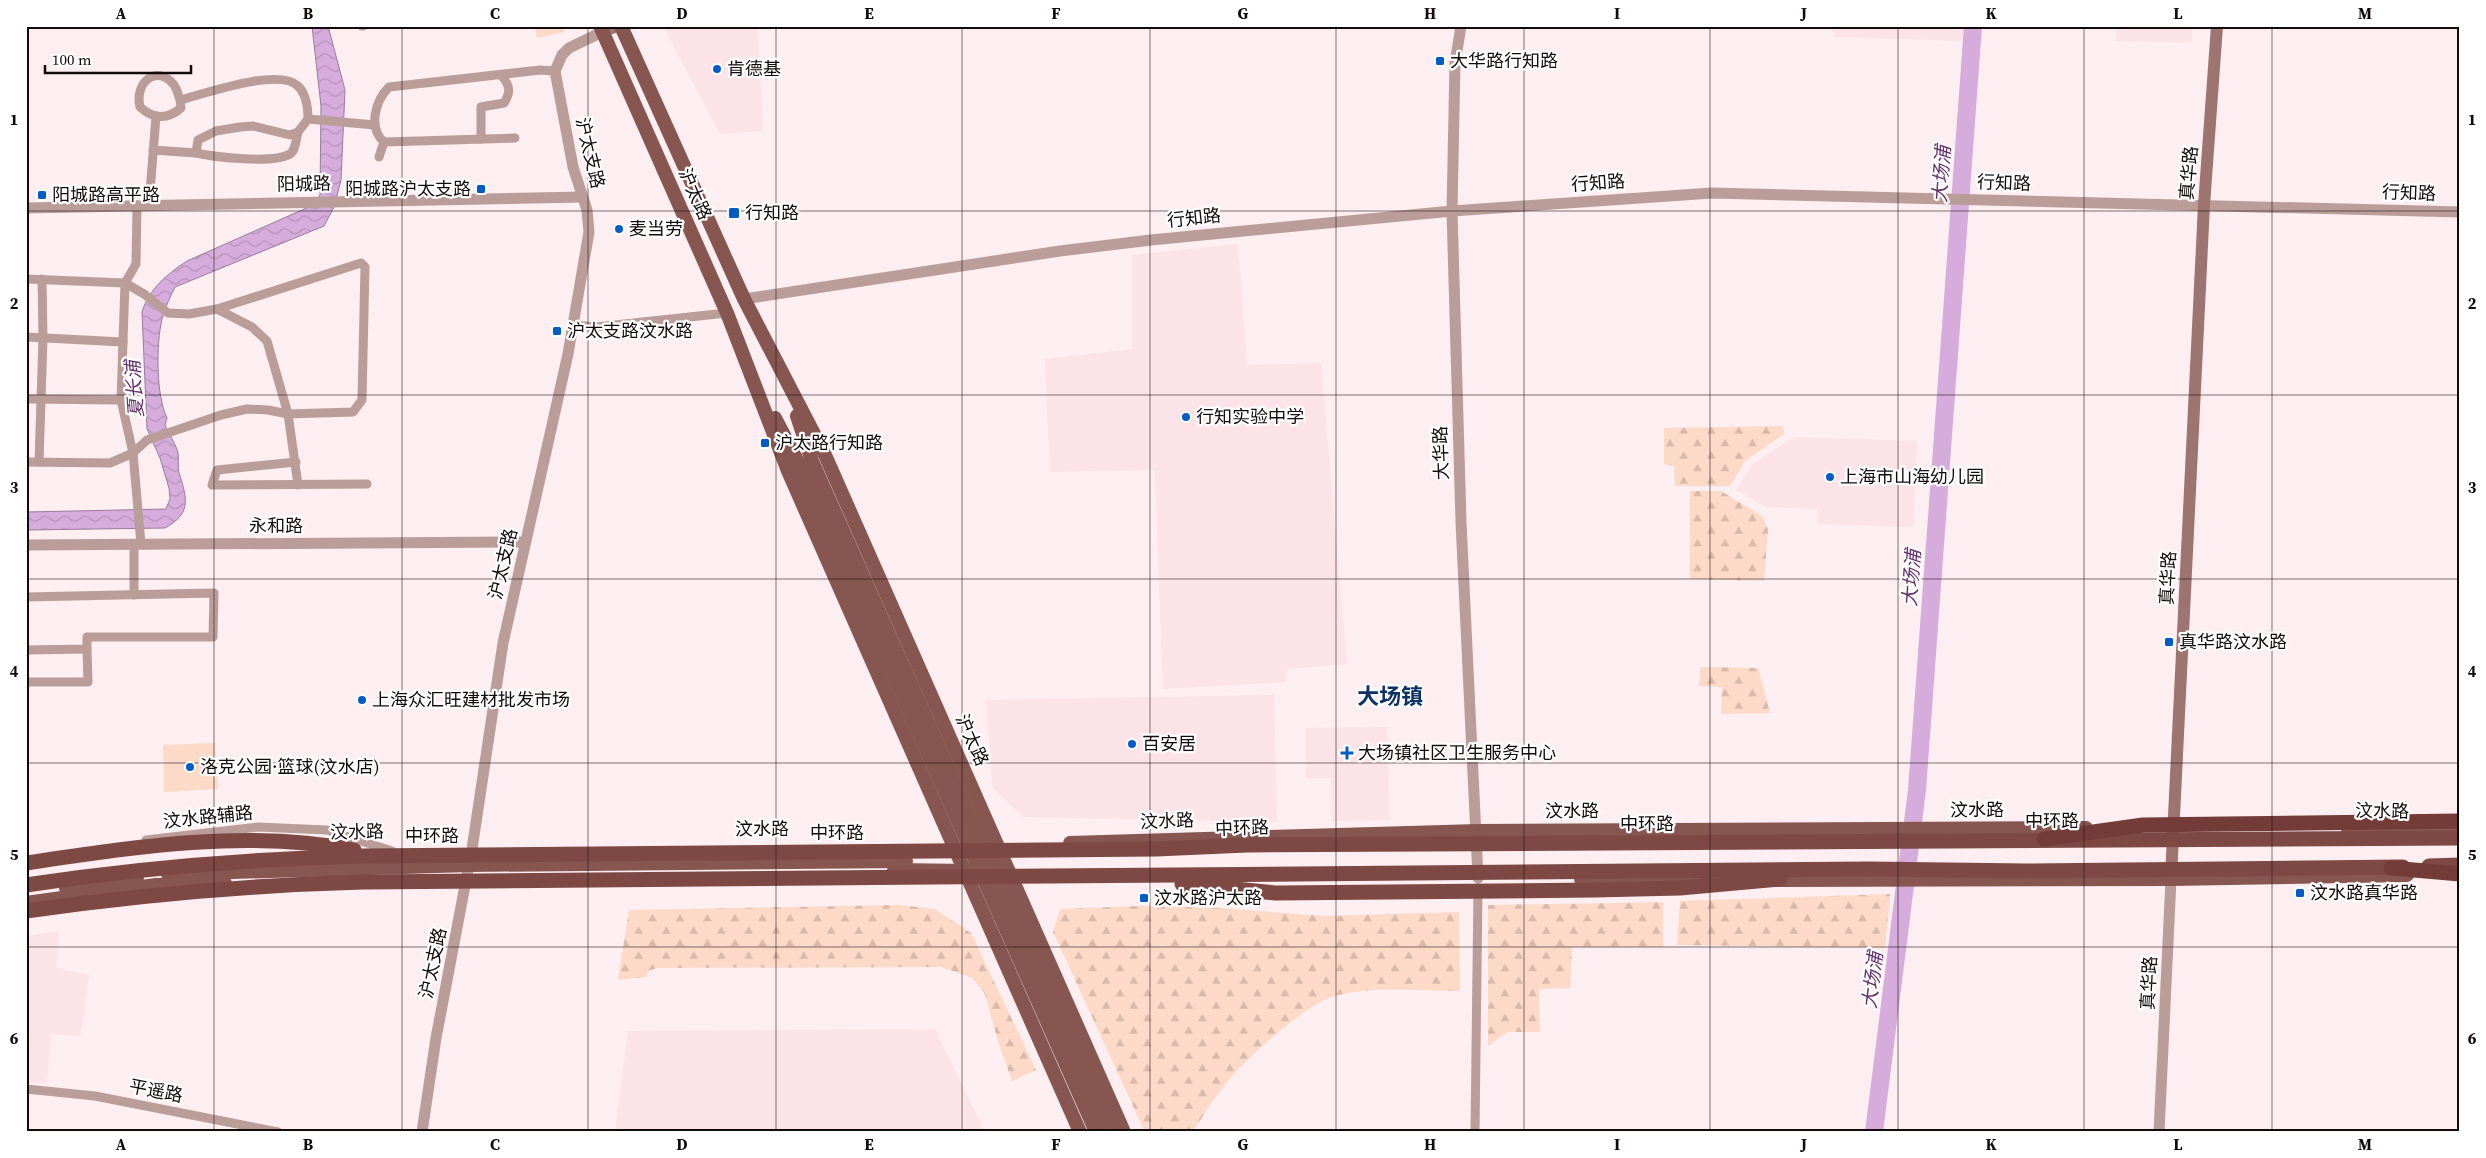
<svg xmlns="http://www.w3.org/2000/svg" width="2486" height="1158" font-family="'Source Serif 4','Noto Sans SC',serif">
	<style>
		.built { fill: #fce3e7 }
		.forest { fill: url(#forest-firs) }
		.pitch { fill: #fdd9c7 }
		.water { fill: url(#water-waves); stroke: #9a7c9d }
		.lines { fill: none; stroke-linecap: round; stroke-linejoin: round }
		.river { stroke: #d5acdb; stroke-width: 18 }
		.minor { stroke: #ba9d99; stroke-width: 9 }
		.tertiary { stroke: #ba9d99; stroke-width: 11 }
		.secondary { stroke: #9d746f; stroke-width: 12 }
		.primary { stroke: #875651; stroke-width: 14 }
		.trunk { stroke: #7e4944; stroke-width: 15 }
		.motorway { stroke: #743c38; stroke-width: 15 }
		.grid { fill: none; stroke: #120b0c; stroke-width: 1; stroke-opacity: 0.55 }
		.poi-dot { fill: #025cc5; stroke: #fff; stroke-width: 2 }
		.labels { text-anchor: middle; stroke-width: 4.5; stroke-linejoin: round; paint-order: stroke }
		.poi-label { font-size: 18px; fill: #120b0c; stroke: #fff; text-anchor: start }
		.street-label { font-size: 18px; fill: #120b0c; stroke: #fff }
		.water-label { font-size: 19px; font-style: italic; fill: #64326c; stroke: #fff }
		.district-label { font-size: 22px; font-weight: bold; fill: #0c3164; stroke: #fff }
		.neatline { fill: none; stroke: #120b0c; stroke-width: 2 }
		.grid-label { font-size: 16px; text-anchor: middle; font-weight: bold; fill: #120b0c }
	</style>
	<defs>
		<pattern id="forest-firs" width="22" height="20" patternUnits="userSpaceOnUse" patternTransform="scale(1.25)"><rect width="22" height="20" fill="#fdd9c7"/><path d="M5 1l3.5 6h-7zM16 11l3.5 6h-7z" fill="#d8b9aa"/></pattern>
		<pattern id="water-waves" width="16" height="10" patternUnits="userSpaceOnUse" patternTransform="scale(1.25)"><rect width="16" height="10" fill="#d5acdb"/><path d="M0 5q4-4 8 0t8 0" fill="none" stroke="#b693bb"/></pattern>
	</defs>
	<rect width="100%" height="100%" fill="#fceef1"/>
	<g class="built">
		<path d="M 663,26 L 758,26 L 763,131 L 720,134 Z"/>
		<path d="M 1830,26 L 1964,26 L 1963,41 L 1836,37 Z"/>
		<path d="M 2116,26 L 2192,26 L 2192,43 L 2116,41 Z"/>
		<path d="M 1238,244 L 1247,365 L 1321,363 L 1347,664 L 1287,669 L 1286,682 L 1163,689 L 1155,470 L 1050,472 L 1045,359 L 1132,349 L 1132,255 Z"/>
		<path d="M 1795,437 L 1917,441 L 1913,527 L 1818,524 L 1817,509 L 1766,507 L 1736,490 L 1752,464 Z"/>
		<path d="M 1274,695 L 1277,822 L 1023,817 L 993,788 L 986,700 Z"/>
		<path d="M 1387,727 L 1390,820 L 1332,821 L 1331,778 L 1306,778 L 1306,728 Z"/>
		<path d="M 59,931 L 56,968 L 89,975 L 81,1036 L 51,1034 L 47,1083 L 26,1082 L 26,936 Z"/>
		<path d="M 935,1029 L 985,1132 L 615,1132 L 628,1031 Z"/>
	</g>
	<g class="forest">
		<path d="M 1783,426 L 1784,434 L 1745,461 L 1730,486 L 1675,486 L 1674,466 L 1664,464 L 1664,428 Z"/>
		<path d="M 1690,491 L 1721,491 L 1762,516 L 1768,529 L 1764,581 L 1690,579 Z"/>
		<path d="M 1701,667 L 1758,668 L 1770,713 L 1721,714 L 1722,687 L 1699,686 Z"/>
		<path d="M 1890,894 L 1885,948 L 1677,945 L 1680,901 Z"/>
		<path d="M 1663,902 L 1663,947 L 1572,947 L 1570,988 L 1539,989 L 1540,1032 L 1507,1032 L 1488,1046 L 1488,905 Z"/>
		<path d="M 899,905 L 935,909 L 971,933 L 1036,1070 L 1012,1081 L 999,1044 L 984,992 L 972,978 L 941,967 L 657,968 L 648,971 L 646,977 L 618,980 L 629,910 Z"/>
		<path d="M 1141,906 L 1218,908 L 1325,916 L 1459,912 L 1460,991 C 1420,991 1377,986 1338,995 C 1310,1000 1253,1053 1233,1075 C 1217,1093 1205,1112 1193,1132 L 1145,1132 L 1053,932 L 1060,909 Z"/>
	</g>
	<g class="pitch">
		<path d="M 535,26 L 563,26 L 564,32 L 537,38 Z"/>
		<path d="M 215,743 L 218,789 L 164,792 L 163,745 Z"/>
	</g>
	<path class="water" d="M 312,26 L 328,26 L 345,90 L 341,180 L 334,207 L 324,226 L 175,287 C 170,297 165,308 162,319 C 156,344 156,396 167,418 L 165,425 C 168,433 176,444 178,453 C 179,461 177,469 180,476 C 188,501 190,514 165,528 L 26,530 L 26,512 L 166,509 L 170,499 L 169,488 L 160,458 L 147,429 L 142,312 C 149,289 167,274 187,261 L 311,206 L 320,195 L 321,106 Z"/>
	<g class="lines">
		<path class="river" d="M 1874,1132 L 1917,790 L 1973,26"/>
		<g class="minor">
			<path d="M 362,26 L 363,26"/>
			<path d="M 180,100 L 181,108 C 167,120 153,119 140,107 C 134,81 158,64 174,85 C 177,89 178,95 180,100 C 204,94 279,67 298,86 C 306,94 308,108 308,119 L 375,125"/>
			<path d="M 298,132 C 296,139 296,150 290,154 C 273,164 215,157 196,153 L 198,140 L 216,131 L 240,127 L 253,126 L 290,135 L 298,132 L 308,119"/>
			<path d="M 515,138 L 384,142 C 368,128 375,101 389,87 L 540,70 L 555,71"/>
			<path d="M 481,139 L 481,107 L 504,103 C 511,92 510,86 502,76"/>
			<path d="M 153,150 L 196,153"/>
			<path d="M 379,157 L 384,142"/>
			<path d="M 137,205 L 136,264 L 125,283 L 121,400 L 133,453 L 141,544"/>
			<path d="M 149,205 L 156,116"/>
			<path d="M 26,279 L 125,283 L 144,294 L 168,313 L 189,314 L 217,309 L 252,327 L 267,341 L 288,414 L 268,410 L 247,409 L 221,415 L 147,440 L 133,453 L 110,463 L 26,462"/>
			<path d="M 217,309 L 361,263 L 365,267 L 362,400 L 353,412 L 288,414 L 298,485"/>
			<path d="M 574,325 L 596,327 L 727,313"/>
			<path d="M 26,337 L 123,342"/>
			<path d="M 26,399 L 121,400"/>
			<path d="M 39,462 L 43,338 L 42,279"/>
			<path d="M 296,462 L 217,470 L 212,485 L 367,484"/>
			<path d="M 134,544 L 134,595"/>
			<path d="M 26,597 L 214,593 L 213,637 L 87,637 L 87,649 L 26,650"/>
			<path d="M 26,682 L 88,682 L 87,649"/>
			<path d="M 146,840 L 258,827 L 327,830 L 392,851"/>
			<path d="M 26,1089 L 95,1096 L 278,1132"/>
			<path d="M 1475,1132 L 1478,888"/>
		</g>
		<g class="tertiary">
			<path d="M 1461,26 L 1455,63 L 1452,211 L 1461,522 L 1478,878"/>
			<path d="M 26,208 L 582,197"/>
			<path d="M 744,299 L 1060,251 L 1151,240 L 1452,211 L 1712,193 L 2460,212"/>
			<path d="M 26,545 L 525,542"/>
			<path d="M 422,1132 L 436,1038 L 472,849 L 503,643 L 568,354 L 589,232 L 587,210 L 573,167 L 555,71 L 562,55 L 569,48 L 602,32"/>
			<path d="M 2159,1132 L 2171,879"/>
		</g>
		<g class="secondary">
			<path d="M 602,32 L 617,26"/>
			<path d="M 2171,877 L 2204,205 L 2217,26"/>
		</g>
		<g class="primary">
			<path d="M 600,26 L 727,313 L 788,471 L 1080,1132"/>
			<path d="M 621,26 L 744,299 L 825,455 L 1124,1132"/>
			<path d="M 797,416 L 812,461 L 1110,1132"/>
			<path d="M 775,418 L 800,466 L 1096,1132"/>
			<path d="M 2348,829 L 2460,831"/>
			<path d="M 1070,843 L 1478,831 L 2086,828"/>
			<path d="M 894,870 L 969,871"/>
			<path d="M 168,874 L 469,865 L 906,861"/>
			<path d="M 1581,879 L 1707,880"/>
			<path d="M 1768,880 L 2171,879 L 2407,875"/>
			<path d="M 66,888 L 137,878"/>
			<path d="M 26,903 L 156,885 L 225,883"/>
		</g>
		<g class="trunk">
			<path d="M 26,863 C 134,847 246,829 354,850"/>
			<path d="M 2429,866 L 2460,865"/>
			<path d="M 1182,884 L 1276,893 L 1595,890 L 1680,888 L 1780,879"/>
			<path d="M 26,885 C 138,868 250,859 363,856 L 1156,849 L 1247,845 L 2460,838"/>
			<path d="M 26,911 C 139,895 250,885 364,882 L 1869,869 L 2026,871 L 2403,867"/>
		</g>
		<g class="motorway">
			<path d="M 2044,839 L 2143,825 L 2460,821"/>
			<path d="M 2391,868 L 2460,874"/>
		</g>
	</g>
	<path class="grid" d="M 214,26 L 214,1132M 402,26 L 402,1132M 588,26 L 588,1132M 776,26 L 776,1132M 962,26 L 962,1132M 1150,26 L 1150,1132M 1336,26 L 1336,1132M 1524,26 L 1524,1132M 1710,26 L 1710,1132M 1898,26 L 1898,1132M 2084,26 L 2084,1132M 2272,26 L 2272,1132M 26,211 L 2460,211M 26,395 L 2460,395M 26,579 L 2460,579M 26,763 L 2460,763M 26,947 L 2460,947"/>
	<g class="poi-dot">
		<rect x="1435" y="56" width="10" height="10" rx="2.5"/>
		<circle cx="717" cy="69" r="5"/>
		<rect x="476" y="184" width="10" height="10" rx="2.5"/>
		<rect x="37" y="190" width="10" height="10" rx="2.5"/>
		<rect x="728" y="207" width="12" height="12" rx="2.5"/>
		<circle cx="619" cy="229" r="5"/>
		<rect x="552" y="326" width="10" height="10" rx="2.5"/>
		<circle cx="1186" cy="417" r="5"/>
		<rect x="760" y="438" width="10" height="10" rx="2.5"/>
		<circle cx="1830" cy="477" r="5"/>
		<rect x="2164" y="637" width="10" height="10" rx="2.5"/>
		<circle cx="362" cy="700" r="5"/>
		<circle cx="1132" cy="744" r="5"/>
		<path d="M1344.5 745.5h5v5h5v5h-5v5h-5v-5h-5v-5h5z"/>
		<circle cx="190" cy="767" r="5"/>
		<rect x="2295" y="888" width="10" height="10" rx="2.5"/>
		<rect x="1139" y="893" width="10" height="10" rx="2.5"/>
	</g>
	<g class="labels">
		<g class="poi-label">
			<text x="1450" y="67">大华路行知路</text>
			<text x="727" y="75">肯德基</text>
			<text x="471" y="195" text-anchor="end">阳城路沪太支路</text>
			<text x="52" y="201">阳城路高平路</text>
			<text x="745" y="219">行知路</text>
			<text x="629" y="235">麦当劳</text>
			<text x="567" y="337">沪太支路汶水路</text>
			<text x="1196" y="423">行知实验中学</text>
			<text x="775" y="449">沪太路行知路</text>
			<text x="1840" y="483">上海市山海幼儿园</text>
			<text x="2179" y="648">真华路汶水路</text>
			<text x="372" y="706">上海众汇旺建材批发市场</text>
			<text x="1142" y="750">百安居</text>
			<text x="1358" y="759">大场镇社区卫生服务中心</text>
			<text x="200" y="773">洛克公园·篮球(汶水店)</text>
			<text x="2310" y="899">汶水路真华路</text>
			<text x="1154" y="904">汶水路沪太路</text>
		</g>
		<g class="street-label">
			<text transform="translate(590 153) rotate(77)" y="6">沪太支路</text>
			<text transform="translate(2189 173) rotate(-85)" y="6">真华路</text>
			<text transform="translate(1598 183) rotate(-4)" y="6">行知路</text>
			<text transform="translate(2004 183) rotate(2)" y="6">行知路</text>
			<text transform="translate(304 184) rotate(-1)" y="6">阳城路</text>
			<text transform="translate(2409 193) rotate(2)" y="6">行知路</text>
			<text transform="translate(695 194) rotate(66)" y="6">沪太路</text>
			<text transform="translate(1194 218) rotate(-6)" y="6">行知路</text>
			<text transform="translate(1441 453) rotate(-92)" y="6">大华路</text>
			<text x="276" y="532">永和路</text>
			<text transform="translate(503 564) rotate(-77)" y="6">沪太支路</text>
			<text transform="translate(2168 578) rotate(-87)" y="6">真华路</text>
			<text transform="translate(972 740) rotate(66)" y="6">沪太路</text>
			<text x="1977" y="816">汶水路</text>
			<text x="1572" y="817">汶水路</text>
			<text transform="translate(2382 811) rotate(1)" y="6">汶水路</text>
			<text transform="translate(208 817) rotate(-6)" y="6">汶水路辅路</text>
			<text transform="translate(1167 821) rotate(-2)" y="6">汶水路</text>
			<text x="2052" y="827">中环路</text>
			<text x="1647" y="830">中环路</text>
			<text transform="translate(1242 828) rotate(-2)" y="6">中环路</text>
			<text x="762" y="835">汶水路</text>
			<text transform="translate(357 832) rotate(-1)" y="6">汶水路</text>
			<text x="837" y="839">中环路</text>
			<text x="432" y="842">中环路</text>
			<text transform="translate(433 963) rotate(-78)" y="6">沪太支路</text>
			<text transform="translate(2149 983) rotate(-87)" y="6">真华路</text>
			<text transform="translate(156 1091) rotate(11)" y="6">平遥路</text>
		</g>
		<g class="water-label">
			<text transform="translate(1941 174) rotate(-86)" y="7">大场浦</text>
			<text transform="translate(134 389) rotate(-94)" y="7">夏长浦</text>
			<text transform="translate(1911 578) rotate(-86)" y="7">大场浦</text>
			<text transform="translate(1872 980) rotate(-83)" y="7">大场浦</text>
		</g>
		<g class="district-label">
			<text x="1390" y="704">大场镇</text>
		</g>
	</g>
	<rect width="2486" height="1158" fill="none" stroke="#ffffff" stroke-width="55"/>
	<path d="M45 65v8h146v-8" fill="none" stroke="#120b0c" stroke-width="2.5"/>
	<text x="52" y="65" font-size="15" fill="#120b0c" stroke="#ffffff" stroke-width="4" paint-order="stroke">100 m</text>
	<rect x="28" y="28" width="2430" height="1102" class="neatline"/>
	<g class="grid-label">
		<text x="121" y="19">A</text>
		<text x="308" y="19">B</text>
		<text x="495" y="19">C</text>
		<text x="682" y="19">D</text>
		<text x="869" y="19">E</text>
		<text x="1056" y="19">F</text>
		<text x="1243" y="19">G</text>
		<text x="1430" y="19">H</text>
		<text x="1617" y="19">I</text>
		<text x="1804" y="19">J</text>
		<text x="1991" y="19">K</text>
		<text x="2178" y="19">L</text>
		<text x="2365" y="19">M</text>
		<text x="14" y="125">1</text>
		<text x="2472" y="125">1</text>
		<text x="14" y="309">2</text>
		<text x="2472" y="309">2</text>
		<text x="14" y="493">3</text>
		<text x="2472" y="493">3</text>
		<text x="14" y="677">4</text>
		<text x="2472" y="677">4</text>
		<text x="14" y="860">5</text>
		<text x="2472" y="860">5</text>
		<text x="14" y="1044">6</text>
		<text x="2472" y="1044">6</text>
		<text x="121" y="1150">A</text>
		<text x="308" y="1150">B</text>
		<text x="495" y="1150">C</text>
		<text x="682" y="1150">D</text>
		<text x="869" y="1150">E</text>
		<text x="1056" y="1150">F</text>
		<text x="1243" y="1150">G</text>
		<text x="1430" y="1150">H</text>
		<text x="1617" y="1150">I</text>
		<text x="1804" y="1150">J</text>
		<text x="1991" y="1150">K</text>
		<text x="2178" y="1150">L</text>
		<text x="2365" y="1150">M</text>
	</g>
</svg>
